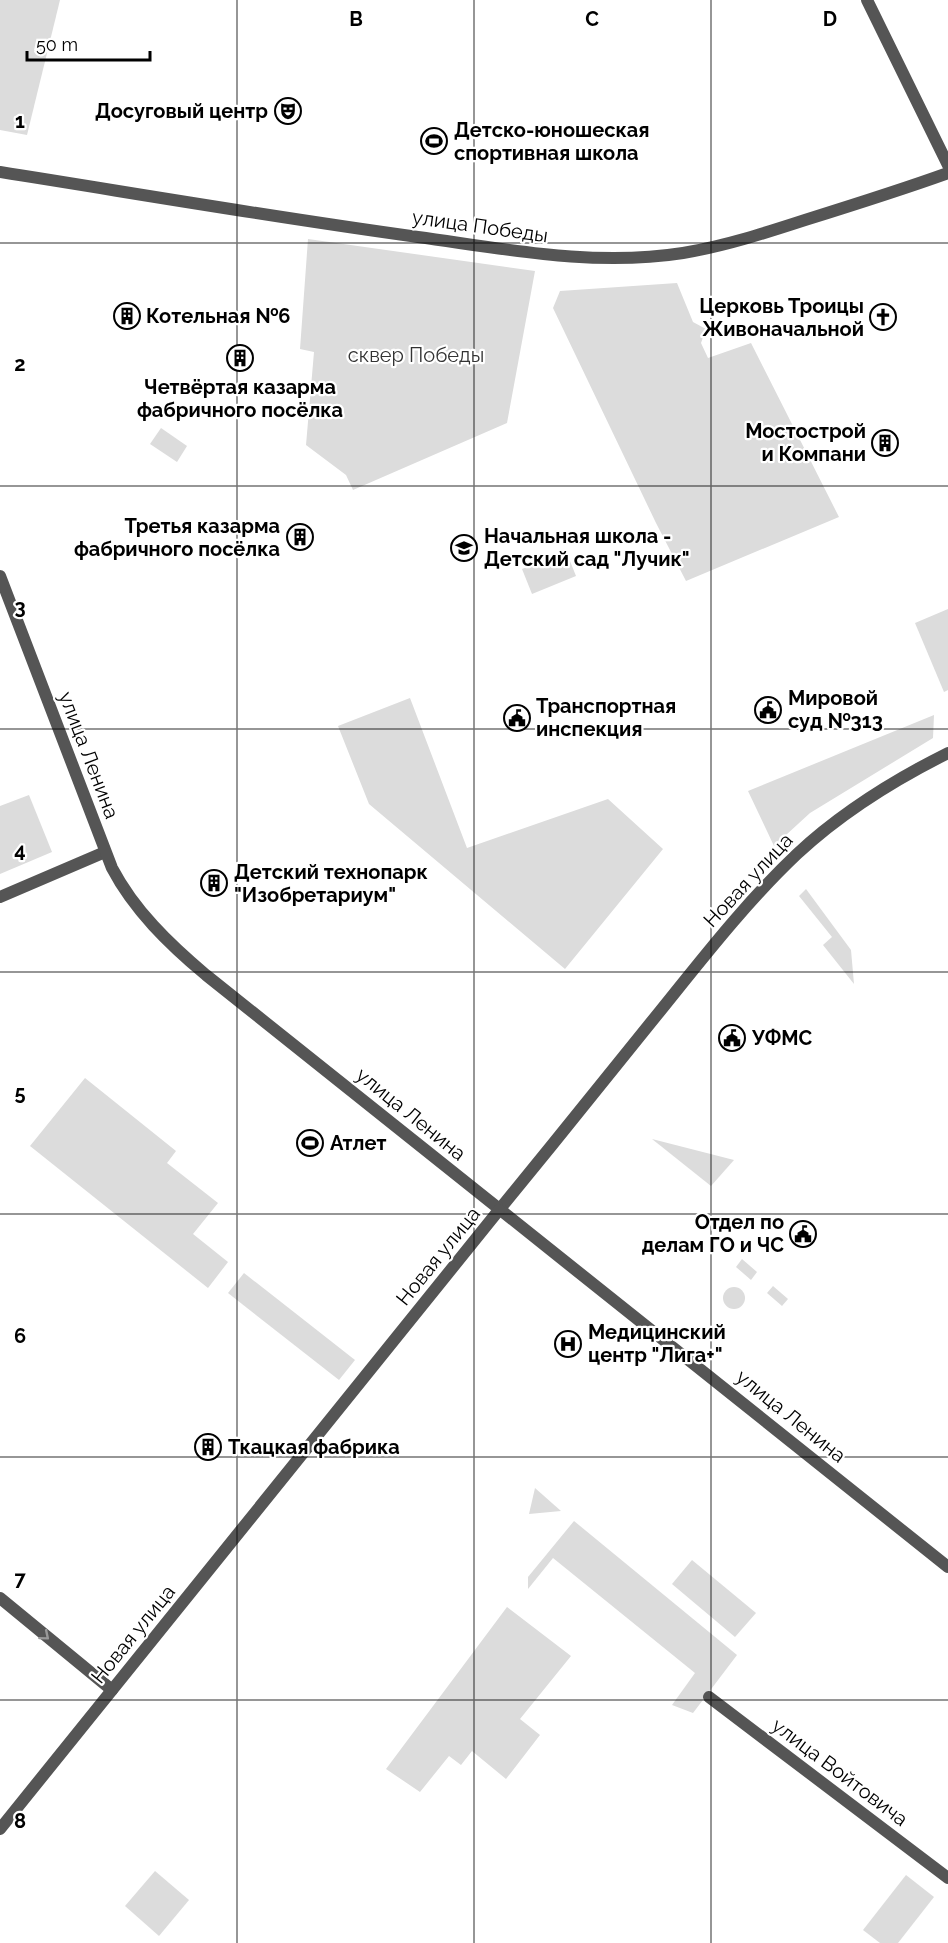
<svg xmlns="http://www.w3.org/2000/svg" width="948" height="1943" font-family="Raleway,sans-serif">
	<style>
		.green { fill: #dcdcdc }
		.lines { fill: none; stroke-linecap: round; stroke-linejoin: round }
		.minor { stroke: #555; stroke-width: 12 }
		.tertiary { stroke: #555; stroke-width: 12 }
		.oneway { stroke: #999 }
		.grid { fill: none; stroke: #000; stroke-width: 1.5; stroke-opacity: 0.55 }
		.labels { text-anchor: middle; stroke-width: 4.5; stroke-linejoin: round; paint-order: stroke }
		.poi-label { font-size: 20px; font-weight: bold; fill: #000; stroke: #fff; text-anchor: start }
		.street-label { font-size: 20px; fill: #000; stroke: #fff }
		.park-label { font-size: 20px; fill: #333; stroke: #fff }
		.grid-label { font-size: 20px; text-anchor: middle; font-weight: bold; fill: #000; stroke: #fff; stroke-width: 4.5; stroke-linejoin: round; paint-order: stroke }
	</style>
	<rect width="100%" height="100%" fill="#fff"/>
	<g class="green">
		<path d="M 0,0 L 60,0 L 27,135 L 0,130 Z"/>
		<path d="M 308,239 L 535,271 L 507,423 L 353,490 L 346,475 L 306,445 L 314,352 L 300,349 Z"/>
		<path d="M 677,283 L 693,322 L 706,329 L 701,343 L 708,358 L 751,343 L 839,517 L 686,581 L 656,523 L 553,308 L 560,291 Z"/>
		<path d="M 161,428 L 187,446 L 177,462 L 150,444 Z"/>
		<path d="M 566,551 L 576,576 L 532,594 L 522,569 Z"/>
		<path d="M 948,609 L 948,690 L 944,692 L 915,623 Z"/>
		<path d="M 410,698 L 467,848 L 608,799 L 663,849 L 565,969 L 369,804 L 338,726 Z"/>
		<path d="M 934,715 L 933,738 L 810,813 L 774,846 L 748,791 Z"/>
		<path d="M 29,795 L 52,852 L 0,874 L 0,806 Z"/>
		<path d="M 806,889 L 851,950 L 854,984 L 823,945 L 832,937 L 799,896 Z"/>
		<path d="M 85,1078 L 176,1151 L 167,1163 L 218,1203 L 193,1234 L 228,1262 L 208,1288 L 30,1146 Z"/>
		<path d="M 652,1139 L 734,1160 L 711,1186 Z"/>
		<path d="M 742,1259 L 757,1272 L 751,1280 L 736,1267 Z"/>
		<path d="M 244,1273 L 355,1360 L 339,1380 L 228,1293 Z"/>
		<path d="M 773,1286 L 788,1299 L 782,1306 L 767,1293 Z"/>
		<circle cx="734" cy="1298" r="11"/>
		<path d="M 535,1488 L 561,1511 L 529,1514 Z"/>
		<path d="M 574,1521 L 737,1655 L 693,1713 L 672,1705 L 695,1673 L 553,1558 L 528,1589 L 528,1577 Z"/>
		<path d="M 692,1560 L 756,1613 L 735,1637 L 672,1584 Z"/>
		<path d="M 507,1607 L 571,1656 L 520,1719 L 540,1735 L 506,1779 L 472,1751 L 461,1765 L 449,1756 L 420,1792 L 386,1769 Z"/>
		<path d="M 155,1871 L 189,1900 L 159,1936 L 125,1906 Z"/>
		<path d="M 906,1875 L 934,1897 L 898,1943 L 880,1943 L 863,1930 Z"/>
	</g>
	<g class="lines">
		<g class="minor">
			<path d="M 867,0 L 948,165"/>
			<path d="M 0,172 C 139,194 278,218 418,237 C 506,249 594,267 683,253 C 725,246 765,233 805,220 C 853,205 901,190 948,173"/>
			<path d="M 0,897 L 105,852"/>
			<path d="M 499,1210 C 549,1149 599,1087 648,1026 C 696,967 742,906 797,854 C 842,812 894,780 948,753"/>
			<path d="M 0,1598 L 112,1690"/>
			<path d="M 709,1697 L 948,1878"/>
		</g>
		<g class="tertiary">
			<path d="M 0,576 L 112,868 C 134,910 169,944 206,975 L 948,1567"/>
			<path d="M 0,1829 L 499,1210"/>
		</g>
	</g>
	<defs><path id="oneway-chevron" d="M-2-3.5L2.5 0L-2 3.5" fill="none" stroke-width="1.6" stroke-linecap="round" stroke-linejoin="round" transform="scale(1.5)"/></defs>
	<use class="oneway" href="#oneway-chevron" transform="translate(45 1636) rotate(40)"/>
	<path class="grid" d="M 237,0 L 237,1943M 474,0 L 474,1943M 711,0 L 711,1943M 0,243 L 948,243M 0,486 L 948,486M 0,729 L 948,729M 0,972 L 948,972M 0,1214 L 948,1214M 0,1457 L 948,1457M 0,1700 L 948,1700"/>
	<defs>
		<symbol id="theatre-ring" viewBox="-11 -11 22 22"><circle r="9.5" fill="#fff" stroke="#000" stroke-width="1.5"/><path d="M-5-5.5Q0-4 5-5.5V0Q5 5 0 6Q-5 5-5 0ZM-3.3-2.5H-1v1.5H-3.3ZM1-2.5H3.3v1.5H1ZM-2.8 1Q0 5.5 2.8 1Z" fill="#000"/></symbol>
		<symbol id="stadium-ring" viewBox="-11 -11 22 22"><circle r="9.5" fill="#fff" stroke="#000" stroke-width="1.5"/><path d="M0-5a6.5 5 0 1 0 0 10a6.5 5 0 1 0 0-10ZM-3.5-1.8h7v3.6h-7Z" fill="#000"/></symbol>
		<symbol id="building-ring" viewBox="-11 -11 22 22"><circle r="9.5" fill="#fff" stroke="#000" stroke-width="1.5"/><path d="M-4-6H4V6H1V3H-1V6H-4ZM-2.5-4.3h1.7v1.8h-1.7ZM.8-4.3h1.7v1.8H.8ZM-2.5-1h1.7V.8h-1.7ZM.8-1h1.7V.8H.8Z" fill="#000"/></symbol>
		<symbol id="church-ring" viewBox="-11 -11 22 22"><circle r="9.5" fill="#fff" stroke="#000" stroke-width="1.5"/><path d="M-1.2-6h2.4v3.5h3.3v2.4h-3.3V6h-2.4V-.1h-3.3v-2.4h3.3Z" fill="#000"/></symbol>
		<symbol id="school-ring" viewBox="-11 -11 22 22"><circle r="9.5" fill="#fff" stroke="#000" stroke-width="1.5"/><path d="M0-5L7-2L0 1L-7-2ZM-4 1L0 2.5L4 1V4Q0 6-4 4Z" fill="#000"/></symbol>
		<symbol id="civic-ring" viewBox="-11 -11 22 22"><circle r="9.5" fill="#fff" stroke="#000" stroke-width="1.5"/><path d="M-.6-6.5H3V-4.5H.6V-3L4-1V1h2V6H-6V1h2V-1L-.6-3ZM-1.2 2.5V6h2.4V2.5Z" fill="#000"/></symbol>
		<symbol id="hospital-ring" viewBox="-11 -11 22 22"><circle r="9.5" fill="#fff" stroke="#000" stroke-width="1.5"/><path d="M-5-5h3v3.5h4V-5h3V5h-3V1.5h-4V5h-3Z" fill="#000"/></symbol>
	</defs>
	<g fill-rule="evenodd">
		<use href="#theatre-ring" x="273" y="96" width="30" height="30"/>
		<use href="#stadium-ring" x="419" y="126" width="30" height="30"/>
		<use href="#building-ring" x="112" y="301" width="30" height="30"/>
		<use href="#church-ring" x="868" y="302" width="30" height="30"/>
		<use href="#building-ring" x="225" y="343" width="30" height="30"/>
		<use href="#building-ring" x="870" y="428" width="30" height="30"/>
		<use href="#building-ring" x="285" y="522" width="30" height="30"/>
		<use href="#school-ring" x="449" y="533" width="30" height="30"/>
		<use href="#civic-ring" x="753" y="695" width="30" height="30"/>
		<use href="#civic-ring" x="502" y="703" width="30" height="30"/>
		<use href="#building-ring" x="199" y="868" width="30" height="30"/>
		<use href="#civic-ring" x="717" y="1023" width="30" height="30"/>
		<use href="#stadium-ring" x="295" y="1128" width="30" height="30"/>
		<use href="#civic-ring" x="788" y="1219" width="30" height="30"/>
		<use href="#hospital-ring" x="553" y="1329" width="30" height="30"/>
		<use href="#building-ring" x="193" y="1432" width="30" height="30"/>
	</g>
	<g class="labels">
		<g class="poi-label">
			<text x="268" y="118" text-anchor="end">Досуговый центр</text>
			<text x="454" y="137">Детско-юношеская<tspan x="454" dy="23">спортивная школа</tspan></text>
			<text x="864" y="313" text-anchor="end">Церковь Троицы<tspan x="864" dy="23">Живоначальной</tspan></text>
			<text x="146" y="323">Котельная №6</text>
			<text x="240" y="394" text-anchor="middle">Четвёртая казарма<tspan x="240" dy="23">фабричного посёлка</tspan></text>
			<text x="866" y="438" text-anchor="end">Мостострой<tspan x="866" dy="23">и Компани</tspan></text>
			<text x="280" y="533" text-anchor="end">Третья казарма<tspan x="280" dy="23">фабричного посёлка</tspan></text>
			<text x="484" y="543">Начальная школа -<tspan x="484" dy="23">Детский сад "Лучик"</tspan></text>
			<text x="788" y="705">Мировой<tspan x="788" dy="23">суд №313</tspan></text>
			<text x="536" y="713">Транспортная<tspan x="536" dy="23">инспекция</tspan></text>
			<text x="234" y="879">Детский технопарк<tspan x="234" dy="23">"Изобретариум"</tspan></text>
			<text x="752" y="1045">УФМС</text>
			<text x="330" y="1150">Атлет</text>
			<text x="784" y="1229" text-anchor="end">Отдел по<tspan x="784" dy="23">делам ГО и ЧС</tspan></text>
			<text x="588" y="1339">Медицинский<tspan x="588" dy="23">центр "Лига+"</tspan></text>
			<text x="228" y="1454">Ткацкая фабрика</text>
		</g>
		<g class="street-label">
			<text transform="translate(480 226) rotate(8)" y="7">улица Победы</text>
			<text transform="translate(89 755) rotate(69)" y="7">улица Ленина</text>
			<text transform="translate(748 880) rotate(-47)" y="7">Новая улица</text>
			<text transform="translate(411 1114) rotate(39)" y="7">улица Ленина</text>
			<text transform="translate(438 1256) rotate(-51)" y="7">Новая улица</text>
			<text transform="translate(791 1416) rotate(39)" y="7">улица Ленина</text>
			<text transform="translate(133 1634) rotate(-51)" y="7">Новая улица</text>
			<text transform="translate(840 1772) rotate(37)" y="7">улица Войтовича</text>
		</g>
		<g class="park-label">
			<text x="416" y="362">сквер Победы</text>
		</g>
	</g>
	<g class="grid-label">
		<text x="356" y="26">B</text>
		<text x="592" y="26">C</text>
		<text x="830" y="26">D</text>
		<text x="20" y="128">1</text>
		<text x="20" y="371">2</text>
		<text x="20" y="614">3</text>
		<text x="20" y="857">4</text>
		<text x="20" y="1100">5</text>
		<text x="20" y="1343">6</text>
		<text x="20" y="1586">7</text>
		<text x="20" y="1828">8</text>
	</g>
	<path d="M27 51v9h123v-9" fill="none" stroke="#000000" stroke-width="3"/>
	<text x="36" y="51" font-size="18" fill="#000000" stroke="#ffffff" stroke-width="4.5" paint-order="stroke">50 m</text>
</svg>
